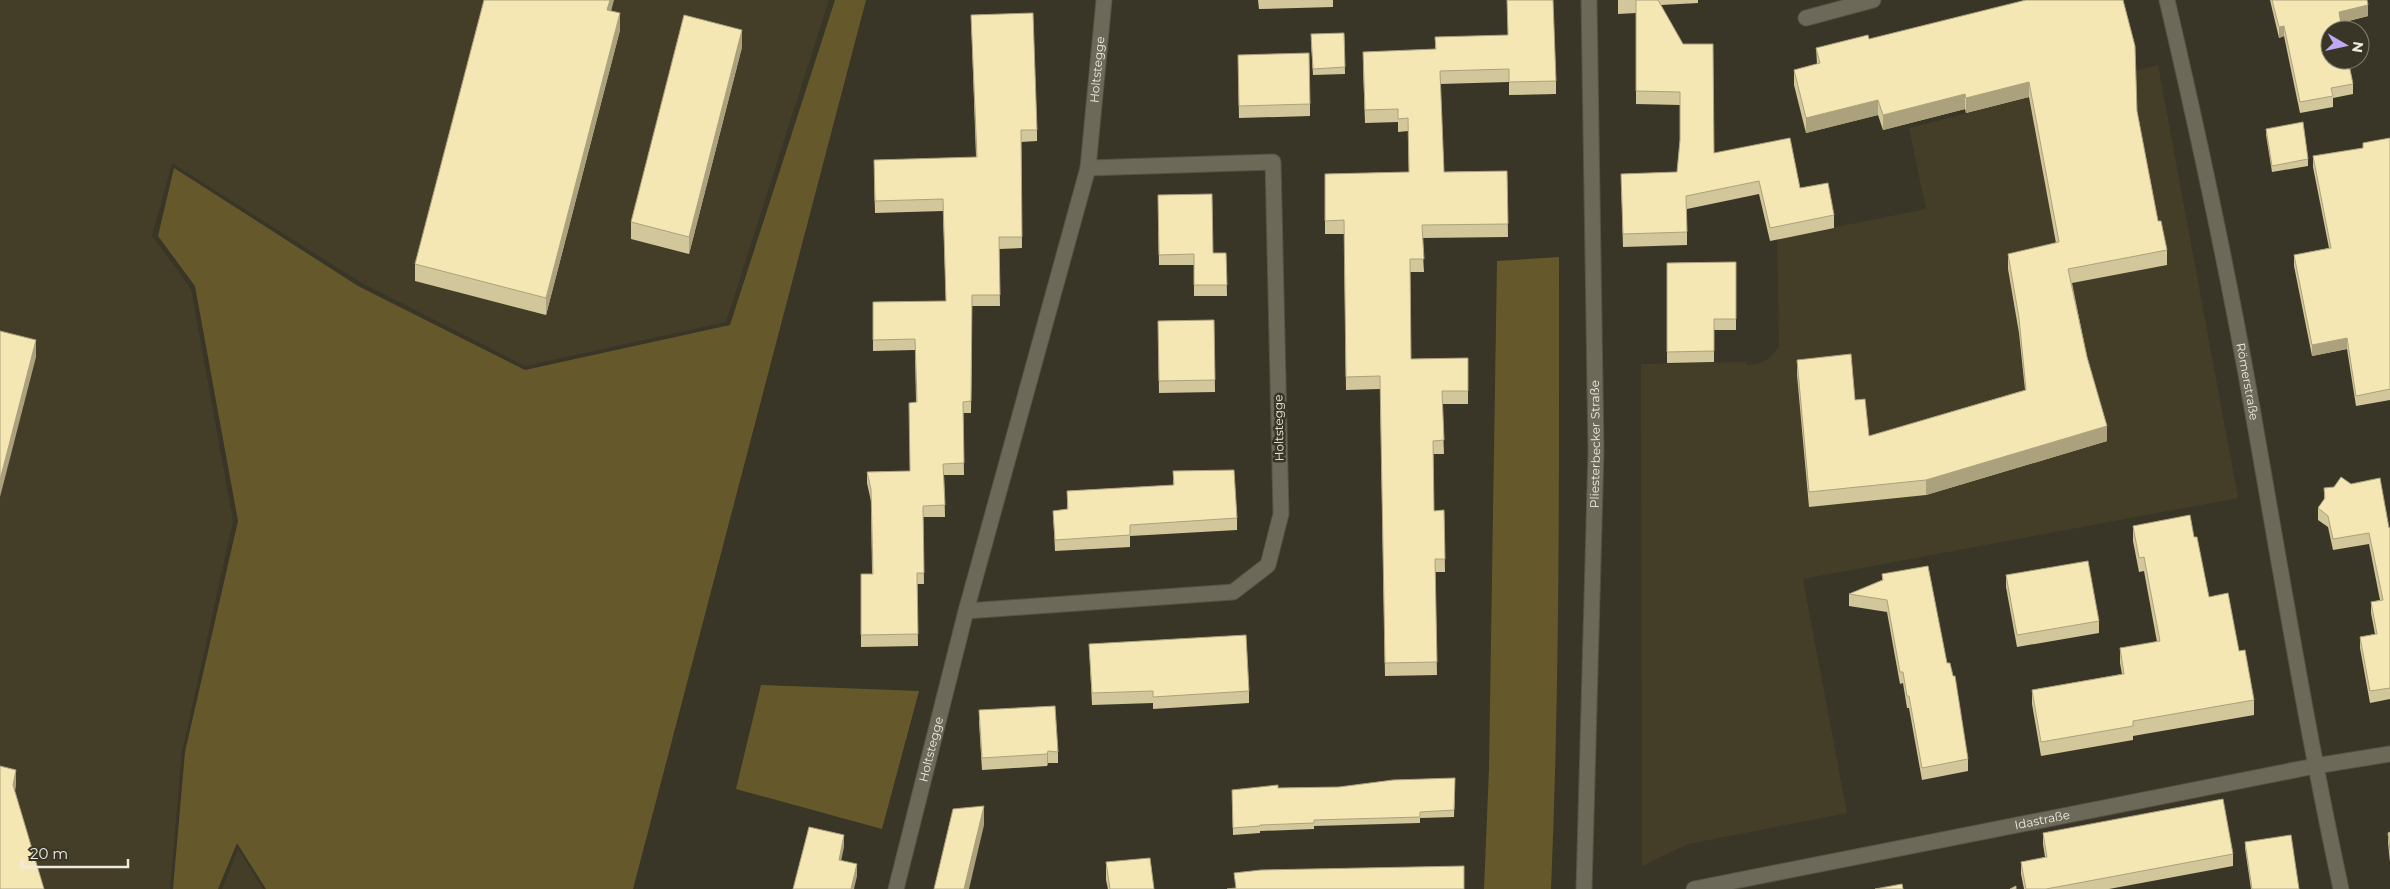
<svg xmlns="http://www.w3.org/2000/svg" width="2390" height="889" font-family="Montserrat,sans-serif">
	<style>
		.built { fill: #443e29 }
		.green { fill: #65592b }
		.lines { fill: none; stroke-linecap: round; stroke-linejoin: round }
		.street-casing { stroke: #565246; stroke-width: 17 }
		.secondary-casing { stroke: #565246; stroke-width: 17 }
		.street { stroke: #6d6958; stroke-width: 15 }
		.secondary { stroke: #6d6958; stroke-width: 15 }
		.wall { fill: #d2c79a }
		.shaded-wall { fill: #aba27d }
		.building { fill: #f4e7b3; stroke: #aba27d }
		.labels { text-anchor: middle; stroke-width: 5; stroke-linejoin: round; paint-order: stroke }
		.street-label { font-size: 12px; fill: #edeae1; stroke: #393627 }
	</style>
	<rect width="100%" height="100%" fill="#393627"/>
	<g class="built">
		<path d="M 0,0 L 829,0 L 726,322 L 525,366 L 360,282 L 172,163 L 152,236 L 191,289 L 233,521 L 182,752 L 170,889 L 0,889 Z"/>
		<path d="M 2158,65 L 2238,498 L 1803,579 L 1847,813 L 1688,844 L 1642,866 L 1641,364 L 1746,362 L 1747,365 L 1758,364 L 1768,359 L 1779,347 L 1777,239 L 1926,209 L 1909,128 Z"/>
		<path d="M 238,849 L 263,889 L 222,889 Z"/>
	</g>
	<g class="green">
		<path d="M 835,0 L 866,0 L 633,889 L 266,889 L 237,843 L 218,889 L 173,889 L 185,752 L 238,521 L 195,286 L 158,236 L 174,168 L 358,286 L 525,370 L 730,325 Z"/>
		<path d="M 1559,257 C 1559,468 1560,678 1551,889 L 1484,889 L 1489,768 L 1497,261 Z"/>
		<path d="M 761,685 L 919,691 L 882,829 L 736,789 Z"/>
	</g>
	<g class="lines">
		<defs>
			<g id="street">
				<path id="s1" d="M 2167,0 C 2196,124 2223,249 2246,374 C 2277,546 2304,718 2341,889"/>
				<path d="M 1806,18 L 1873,0"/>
				<path d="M 966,611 L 1233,592 L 1268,565 L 1281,514 L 1273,162 L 1088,168"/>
				<path id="s2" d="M 896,889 L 966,611 L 1088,168 L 1104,0"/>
				<path id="s3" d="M 1694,889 L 2315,766 L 2390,754"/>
			</g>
			<g id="secondary">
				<path id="s4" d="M 1584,889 L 1596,451 L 1589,0"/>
			</g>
		</defs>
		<use href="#street" class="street-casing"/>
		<use href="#secondary" class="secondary-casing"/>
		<use href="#street" class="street"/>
		<use href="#secondary" class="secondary"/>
	</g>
	<g class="wall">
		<path d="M 1258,0 L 1333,0 L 1333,7 L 1259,9 Z"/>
		<path d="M 1618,0 L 1698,0 L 1698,3 L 1661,5 L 1714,153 L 1800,188 L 1834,215 L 1834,228 L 1770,241 L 1759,194 L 1687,209 L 1687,245 L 1623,247 L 1621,174 L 1677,172 L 1680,141 L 1680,105 L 1636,104 L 1636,13 L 1618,14 Z"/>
		<path d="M 2270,0 L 2367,0 L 2368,16 L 2341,23 L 2353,84 L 2353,94 L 2333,98 L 2333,107 L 2300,113 L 2284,36 L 2279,38 Z"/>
		<path d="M 611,11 L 620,30 L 546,315 L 415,281 L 415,264 Z"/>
		<path d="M 971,15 L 1037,130 L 1037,141 L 1021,142 L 1022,248 L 999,249 L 1000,306 L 972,306 L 971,413 L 963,413 L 964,475 L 944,475 L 945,517 L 923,517 L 924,584 L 917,584 L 918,646 L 861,647 L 861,574 L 872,574 L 871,501 L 867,483 L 867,472 L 910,471 L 916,402 L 915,350 L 873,351 L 873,302 L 946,301 L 943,211 L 875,213 L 874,172 L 976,157 Z"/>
		<path d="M 1344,33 L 1345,74 L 1313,75 L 1311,40 Z"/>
		<path d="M 1435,37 L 1556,81 L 1556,94 L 1509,95 L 1509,82 L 1440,84 L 1444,172 L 1507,171 L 1508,237 L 1422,238 L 1424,272 L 1410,272 L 1411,359 L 1468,358 L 1468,404 L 1442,404 L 1444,454 L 1433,454 L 1434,511 L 1444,510 L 1445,572 L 1435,572 L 1437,675 L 1385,676 L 1380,389 L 1346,390 L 1344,234 L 1325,234 L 1325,174 L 1409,172 L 1408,131 L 1398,132 L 1398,122 L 1365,123 L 1363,65 L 1435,49 Z"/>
		<path d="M 1869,39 L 2137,111 L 2158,221 L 2167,250 L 2167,265 L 2072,283 L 2087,357 L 2107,441 L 1926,495 L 1809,507 L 1797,375 L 1797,360 L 1855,400 L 1869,436 L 2025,390 L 2019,333 L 2008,269 L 2008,254 L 2056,243 L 2029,97 L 1966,113 L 1965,109 L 1883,130 L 1878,115 L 1806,133 L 1794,85 L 1794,70 L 1817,64 L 1816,48 Z"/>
		<path d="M 742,47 L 689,254 L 631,239 L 631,222 Z"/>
		<path d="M 1238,55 L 1310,104 L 1310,116 L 1239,118 Z"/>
		<path d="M 2266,129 L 2308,159 L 2308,166 L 2272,172 L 2266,135 Z"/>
		<path d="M 2390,138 L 2390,400 L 2356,406 L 2347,349 L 2312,356 L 2294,266 L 2294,255 L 2329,248 L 2313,167 L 2313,156 L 2363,148 L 2363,143 Z"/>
		<path d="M 1158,195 L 1213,253 L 1226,253 L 1227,296 L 1194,296 L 1194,265 L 1159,265 Z"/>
		<path d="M 1736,262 L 1736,330 L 1714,330 L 1714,362 L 1667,363 L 1667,263 Z"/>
		<path d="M 1214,320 L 1215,392 L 1159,393 L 1158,321 Z"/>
		<path d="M 1173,471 L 1237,518 L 1237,530 L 1130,536 L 1130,547 L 1055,551 L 1053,511 L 1067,509 L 1067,491 L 1173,485 Z"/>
		<path d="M 2324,488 L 2389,528 L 2390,527 L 2390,699 L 2370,703 L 2360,648 L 2360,637 L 2375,634 L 2371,613 L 2371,602 L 2380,600 L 2369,544 L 2333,550 L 2328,527 L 2318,520 L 2318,508 L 2324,500 Z"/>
		<path d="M 2133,526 L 2194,537 L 2209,597 L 2239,651 L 2254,700 L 2254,715 L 2133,736 L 2133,740 L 2041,756 L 2032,704 L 2032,690 L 2122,674 L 2120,663 L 2120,648 L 2157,642 L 2144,571 L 2139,572 L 2133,541 Z"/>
		<path d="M 1882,574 L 1947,663 L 1968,759 L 1968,771 L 1922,780 L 1909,708 L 1907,708 L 1903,683 L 1900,684 L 1887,612 L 1849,606 L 1849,594 L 1882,580 Z"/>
		<path d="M 2006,575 L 2099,621 L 2099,633 L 2017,647 L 2006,587 Z"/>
		<path d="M 1089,644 L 1249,691 L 1249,703 L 1153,709 L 1153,703 L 1092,705 Z"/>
		<path d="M 979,710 L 1058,752 L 1058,763 L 1048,763 L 1047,766 L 982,770 L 979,722 Z"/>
		<path d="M 1455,778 L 1454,817 L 1420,818 L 1420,823 L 1314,826 L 1314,829 L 1260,831 L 1260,833 L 1233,835 L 1232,790 L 1278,788 L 1339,787 Z"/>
		<path d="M 2390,832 L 2390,862 L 2388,843 L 2388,833 Z"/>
		<path d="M 2043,833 L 2233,854 L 2233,866 L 2109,889 L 2024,889 L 2021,874 L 2021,862 L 2045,857 L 2043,844 Z"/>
		<path d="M 2245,842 L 2299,889 L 2251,889 L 2245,848 Z"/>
		<path d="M 1106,862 L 1154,889 L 1108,889 L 1106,880 Z"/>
	</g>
	<g class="shaded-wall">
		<path d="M 610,0 L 614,0 L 607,27 L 607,10 Z"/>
		<path d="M 2368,5 L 2368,16 L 2339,23 L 2339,12 Z"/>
		<path d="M 620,13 L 620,30 L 546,315 L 546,298 Z"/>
		<path d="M 2284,26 L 2284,36 L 2279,38 L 2279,27 Z"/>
		<path d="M 742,30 L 742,47 L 689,254 L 689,237 Z"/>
		<path d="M 2029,82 L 2029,97 L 1966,113 L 1966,98 Z"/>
		<path d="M 1965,94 L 1965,109 L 1883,130 L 1883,115 Z"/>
		<path d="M 1878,100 L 1878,115 L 1806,133 L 1806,118 Z"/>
		<path d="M 2347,338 L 2347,349 L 2312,356 L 2312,345 Z"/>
		<path d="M 36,340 L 36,357 L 0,497 L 0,480 Z"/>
		<path d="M 2107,426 L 2107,441 L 1926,495 L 1926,480 Z"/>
		<path d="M 1048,751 L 1048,763 L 1047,766 L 1047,754 Z"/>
		<path d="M 16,770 L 16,786 L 13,801 L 13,785 Z"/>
		<path d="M 984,806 L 984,825 L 969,889 L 964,889 Z"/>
		<path d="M 844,835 L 844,847 L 839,871 L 839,860 Z"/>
		<path d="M 857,864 L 857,876 L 854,889 L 851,889 Z"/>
	</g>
	<g class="building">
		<path d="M 484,0 L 610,0 L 607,10 L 620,13 L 546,298 L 415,264 Z"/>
		<path d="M 1507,0 L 1553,0 L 1556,81 L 1509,82 L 1509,69 L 1440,71 L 1444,172 L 1507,171 L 1508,224 L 1422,225 L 1424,259 L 1410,259 L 1411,359 L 1468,358 L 1468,391 L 1442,391 L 1444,440 L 1433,441 L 1434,511 L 1444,510 L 1445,559 L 1435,559 L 1437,662 L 1385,663 L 1380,376 L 1346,377 L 1344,220 L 1325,221 L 1325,174 L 1409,172 L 1408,118 L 1398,119 L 1398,109 L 1365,110 L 1363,52 L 1436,49 L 1435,37 L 1508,35 Z"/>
		<path d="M 1636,0 L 1658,0 L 1683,44 L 1713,44 L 1714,153 L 1790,138 L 1800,188 L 1828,183 L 1834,215 L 1770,228 L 1759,181 L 1686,196 L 1687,232 L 1623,234 L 1621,174 L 1677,172 L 1680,140 L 1680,92 L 1636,91 Z"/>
		<path d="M 2026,0 L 2123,0 L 2135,46 L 2137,111 L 2158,221 L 2161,221 L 2167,250 L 2068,269 L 2087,357 L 2107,426 L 1926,480 L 1809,492 L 1797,360 L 1851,354 L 1855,400 L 1865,399 L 1869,436 L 2026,390 L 2019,318 L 2008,254 L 2059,242 L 2029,82 L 1966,98 L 1965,94 L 1883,115 L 1878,100 L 1806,118 L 1794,70 L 1820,63 L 1816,48 L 1868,35 L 1869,39 Z"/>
		<path d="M 2272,0 L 2367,0 L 2368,5 L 2339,12 L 2342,30 L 2330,30 L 2330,60 L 2348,60 L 2353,84 L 2331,88 L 2333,96 L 2300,102 L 2284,26 L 2279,27 Z"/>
		<path d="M 1033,13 L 1037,130 L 1021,130 L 1022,237 L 999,237 L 1000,295 L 972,295 L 971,401 L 963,402 L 964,463 L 943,464 L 945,505 L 923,506 L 924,573 L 917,573 L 918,634 L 861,635 L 861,574 L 873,574 L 871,489 L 867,472 L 910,471 L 909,403 L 917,402 L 915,339 L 873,340 L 873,302 L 946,301 L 943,199 L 875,201 L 874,160 L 977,157 L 971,15 Z"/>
		<path d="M 684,15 L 742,30 L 689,237 L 631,222 Z"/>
		<path d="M 1344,33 L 1345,67 L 1313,69 L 1311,34 Z"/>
		<path d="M 1309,53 L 1310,104 L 1239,106 L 1238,55 Z"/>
		<path d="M 2303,122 L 2308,159 L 2272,166 L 2266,129 Z"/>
		<path d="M 2390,138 L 2390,389 L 2356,396 L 2347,338 L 2312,345 L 2294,255 L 2331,248 L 2313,156 L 2363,148 L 2363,143 Z"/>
		<path d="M 1212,194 L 1213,253 L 1226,253 L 1227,285 L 1194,285 L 1194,254 L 1159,255 L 1158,195 Z"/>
		<path d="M 1736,262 L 1736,319 L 1714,319 L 1714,351 L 1667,352 L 1667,263 Z"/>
		<path d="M 1214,320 L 1215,380 L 1159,381 L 1158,321 Z"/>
		<path d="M 0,331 L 36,340 L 0,480 Z"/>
		<path d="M 1234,470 L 1237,518 L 1130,525 L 1130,535 L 1055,540 L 1053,511 L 1068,509 L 1067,491 L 1174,485 L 1173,471 Z"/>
		<path d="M 2341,477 L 2351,484 L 2380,478 L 2389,528 L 2390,527 L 2390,688 L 2370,691 L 2360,637 L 2377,634 L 2371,602 L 2383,600 L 2369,533 L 2333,539 L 2328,516 L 2318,508 L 2325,498 L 2324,488 L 2334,487 Z"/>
		<path d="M 2190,515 L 2194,537 L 2197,537 L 2209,597 L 2228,593 L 2239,651 L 2245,650 L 2254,700 L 2133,721 L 2133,726 L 2041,742 L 2032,690 L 2124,674 L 2120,648 L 2160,641 L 2144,557 L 2139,558 L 2133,526 Z"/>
		<path d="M 2088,561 L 2099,621 L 2017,635 L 2006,575 Z"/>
		<path d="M 1928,566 L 1947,663 L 1950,663 L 1953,676 L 1955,676 L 1968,759 L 1922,768 L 1909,696 L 1907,696 L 1903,672 L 1900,672 L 1887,600 L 1849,594 L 1883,580 L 1882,574 Z"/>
		<path d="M 1246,635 L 1249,691 L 1153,697 L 1153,691 L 1092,693 L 1089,644 Z"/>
		<path d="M 1055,706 L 1058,752 L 1048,751 L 1047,754 L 982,758 L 979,710 Z"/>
		<path d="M 0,766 L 16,770 L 13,785 L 44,889 L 0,889 Z"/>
		<path d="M 1455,778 L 1454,810 L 1420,812 L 1420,817 L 1314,820 L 1314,823 L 1260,825 L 1260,826 L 1233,828 L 1232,790 L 1278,785 L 1278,788 L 1339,787 L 1393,780 Z"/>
		<path d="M 2223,799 L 2233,854 L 2046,889 L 2026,889 L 2021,862 L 2047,857 L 2043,833 Z"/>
		<path d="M 984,806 L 964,889 L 934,889 L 953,809 Z"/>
		<path d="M 809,827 L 844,835 L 839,860 L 857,864 L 851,889 L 793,889 Z"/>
		<path d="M 2390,832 L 2390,851 L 2388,833 Z"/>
		<path d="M 2291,835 L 2299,889 L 2252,889 L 2245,842 Z"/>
		<path d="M 1150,858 L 1154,889 L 1110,889 L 1106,862 Z"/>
		<path d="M 1464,866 L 1464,889 L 1227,889 L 1236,888 L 1234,873 L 1261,870 Z"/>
		<path d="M 1902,884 L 1903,889 L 1875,889 Z"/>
		<path d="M 2016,886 L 2016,889 L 2010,889 Z"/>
	</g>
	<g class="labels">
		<g class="street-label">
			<text dy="4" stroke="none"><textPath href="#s2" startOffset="845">Holtstegge</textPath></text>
			<text dy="4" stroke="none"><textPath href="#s1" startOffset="390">Römerstraße</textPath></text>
			<text transform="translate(1279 428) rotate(-91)" y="4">Holtstegge</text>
			<text dy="4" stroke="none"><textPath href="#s4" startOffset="445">Pliesterbecker Straße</textPath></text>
			<text dy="4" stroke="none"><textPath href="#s2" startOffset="144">Holtstegge</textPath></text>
			<text dy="4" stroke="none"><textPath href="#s3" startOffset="355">Idastraße</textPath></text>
		</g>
	</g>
	<g transform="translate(2345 45) rotate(99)"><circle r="24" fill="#393627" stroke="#817e71"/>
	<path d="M0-4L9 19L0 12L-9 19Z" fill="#bfa9f4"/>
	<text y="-8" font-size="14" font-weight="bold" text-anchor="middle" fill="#edeae1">N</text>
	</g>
	<path d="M22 859v8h106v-8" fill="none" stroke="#edeae1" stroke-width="2.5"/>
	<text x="30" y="859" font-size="15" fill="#edeae1" stroke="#393627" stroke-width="4" paint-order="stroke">20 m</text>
</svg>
